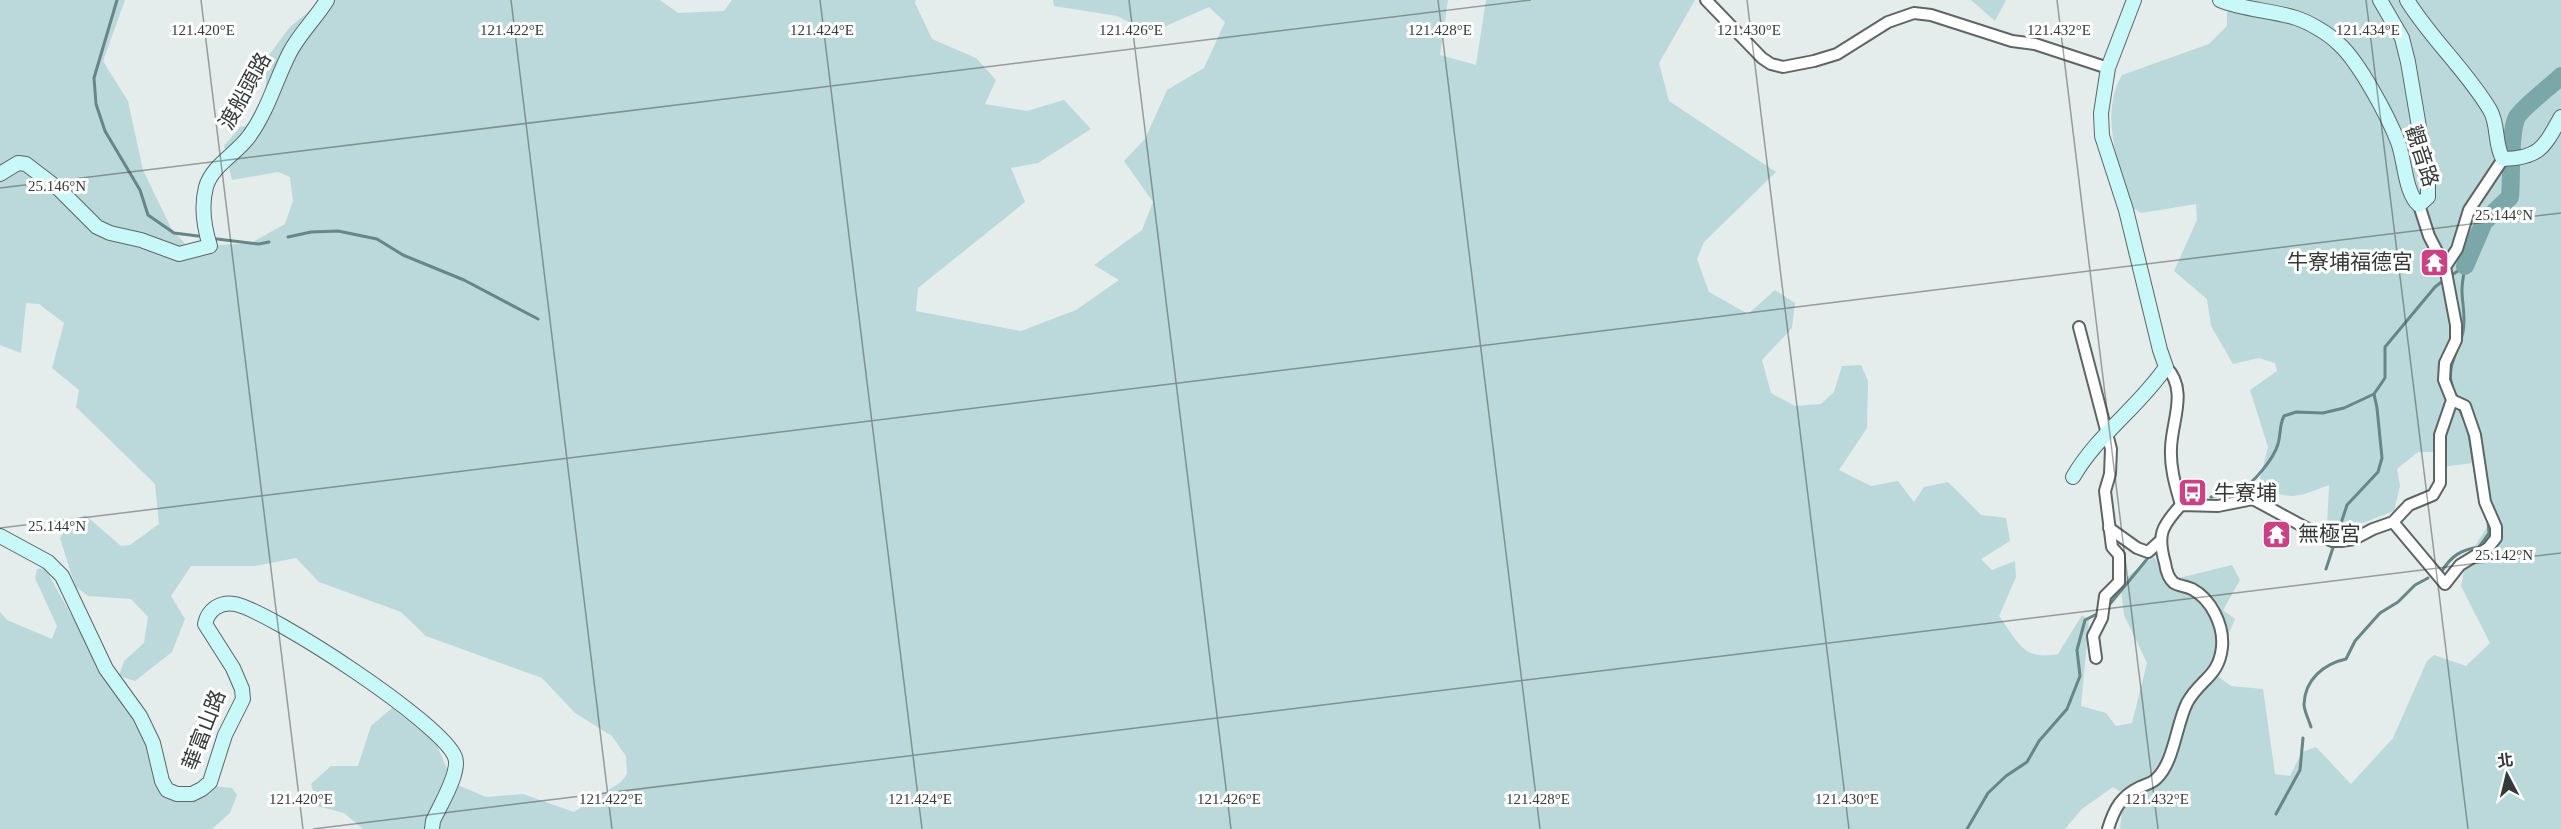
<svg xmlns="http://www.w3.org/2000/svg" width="2561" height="829" font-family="'Times New Roman','Noto Sans TC',serif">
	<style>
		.green { fill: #bbd9da }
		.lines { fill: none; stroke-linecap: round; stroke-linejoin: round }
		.stream { stroke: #668687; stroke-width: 3 }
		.river { stroke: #7ba7a8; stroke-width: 18 }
		.street-casing { stroke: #5e6565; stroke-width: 14 }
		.secondary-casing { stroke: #5e6565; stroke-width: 16 }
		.street { stroke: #fff; stroke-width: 10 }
		.secondary { stroke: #c9f8f9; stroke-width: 14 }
		.ticks { fill: none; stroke: #363939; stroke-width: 1.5; stroke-opacity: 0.45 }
		.labels { text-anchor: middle; stroke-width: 6; stroke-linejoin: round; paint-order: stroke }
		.street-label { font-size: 21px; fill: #363939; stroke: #fff }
		.poi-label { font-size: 21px; fill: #363939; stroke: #fff; text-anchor: start }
		.ticks-label { font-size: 15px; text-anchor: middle; fill: #363939; stroke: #fff; stroke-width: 6; stroke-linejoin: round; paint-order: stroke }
	</style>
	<rect width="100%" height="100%" fill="#e4ecec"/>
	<g class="green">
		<path d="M 0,0 L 125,0 L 103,61 L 128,101 L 143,170 L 171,228 L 188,247 L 251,243 L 285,224 L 293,201 L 290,177 L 278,172 L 232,180 L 224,146 L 240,127 L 253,125 L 266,105 L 266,59 L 289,28 L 322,0 L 660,0 L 678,13 L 724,11 L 732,0 L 916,0 L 915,3 L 932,39 L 976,58 L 996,80 L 985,104 L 1027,111 L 1064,100 L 1091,129 L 1038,163 L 1011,168 L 1025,202 L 918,288 L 916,311 L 1021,331 L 1076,310 L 1119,280 L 1094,265 L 1142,230 L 1153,202 L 1124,161 L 1145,139 L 1167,90 L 1204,68 L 1225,22 L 1209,7 L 1150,33 L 1117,16 L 1054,6 L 1053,0 L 1448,0 L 1440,55 L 1476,65 L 1486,0 L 1695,0 L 1659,63 L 1669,101 L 1776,172 L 1704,242 L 1697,259 L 1709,292 L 1748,314 L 1775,290 L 1795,303 L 1792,328 L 1762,360 L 1771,393 L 1795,406 L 1821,404 L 1834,392 L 1842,366 L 1861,365 L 1868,381 L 1867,428 L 1839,470 L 1871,486 L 1898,481 L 1914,502 L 1924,487 L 1948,482 L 1981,515 L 2006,518 L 2010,541 L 1981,559 L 1992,570 L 2015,561 L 2016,577 L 1999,616 C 2018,641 2022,661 2058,654 L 2082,615 L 2089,620 L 2081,706 L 2106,713 L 2116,726 L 2132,723 L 2147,663 L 2124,615 L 2120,582 L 2154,557 L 2167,578 L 2175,579 L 2232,565 L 2240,580 L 2223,610 L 2235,619 L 2212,672 L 2231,686 L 2263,689 L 2275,774 L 2290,776 L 2302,752 L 2316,747 L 2351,784 L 2393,738 L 2427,661 L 2434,655 L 2466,666 L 2490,643 L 2461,586 L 2466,561 L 2490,522 L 2480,462 L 2442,467 L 2436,452 L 2418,452 L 2397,469 L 2400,486 L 2394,511 L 2344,530 L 2327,528 L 2329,485 C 2301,496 2282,505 2260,479 L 2268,447 L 2250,390 L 2277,371 L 2275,363 L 2259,358 L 2233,364 L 2211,326 L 2207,299 L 2174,271 L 2197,220 L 2196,204 L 2141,213 L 2129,205 C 2119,163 2099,115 2122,75 L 2209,44 L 2227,26 L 2227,0 L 2561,0 L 2561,829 L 2120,829 L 2124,794 L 2113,787 L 2082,809 L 2065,829 L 363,829 L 344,813 L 317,806 L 311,784 L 331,766 L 358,766 L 371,726 L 392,708 L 436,743 L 453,783 L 486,797 L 523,794 L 574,812 L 621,782 L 627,774 L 626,756 L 612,736 L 575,713 L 542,678 L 426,636 L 401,612 L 319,582 L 296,558 L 255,566 L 191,566 L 171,596 L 185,619 L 172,652 L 135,681 L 119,676 L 124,661 L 144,643 L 148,617 L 131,599 L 88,596 L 75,586 L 60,538 L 69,524 L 85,515 L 121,546 L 130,545 L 159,524 L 155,484 L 76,407 L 79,390 L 52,368 L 64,323 L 39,304 L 26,303 L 21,353 L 0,345 Z"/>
		<path d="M 1971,0 L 2006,0 L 1995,21 Z"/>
		<path d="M 45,568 L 115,694 L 146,725 L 167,794 L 213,786 L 232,788 L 237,795 L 230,813 L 212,829 L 0,829 L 0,612 L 7,620 L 52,639 L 57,626 L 35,578 L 37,569 Z"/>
	</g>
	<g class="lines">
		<g class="stream">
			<path d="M 117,0 L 94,78 L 96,104 L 105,131 L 140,190 L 148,215 L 174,233 L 198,236"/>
			<path d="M 288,237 L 311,232 L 338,231 L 377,239 L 403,255 L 464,280 L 538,319"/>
			<path d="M 217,239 L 259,244 L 269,242"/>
			<path d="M 2449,277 L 2465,266"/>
			<path d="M 2452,385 C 2446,367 2459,350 2463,332 C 2466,314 2462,305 2462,290 C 2462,282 2464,274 2465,266"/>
			<path d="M 2458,406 L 2464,419"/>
			<path d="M 2469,434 L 2480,501"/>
			<path d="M 2211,497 C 2220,495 2230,494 2239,490 C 2253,485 2274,458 2278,444 C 2281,434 2279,426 2284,416 L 2296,412 L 2323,413 L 2344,408 L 2374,394 L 2385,378 L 2385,347 L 2435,287 L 2444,280"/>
			<path d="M 2326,569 L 2347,505 L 2378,472 L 2382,458 L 2377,408 L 2374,394"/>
			<path d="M 2442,571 C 2452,555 2461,550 2479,547 L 2489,533 L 2488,521"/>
			<path d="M 2109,605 L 2148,558"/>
			<path d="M 2311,727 C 2309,720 2304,711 2304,704 C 2305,680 2323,664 2346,659 L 2355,641 L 2380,613 L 2398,602 L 2415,585 L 2428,578"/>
			<path d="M 2276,814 L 2300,770 L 2303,738"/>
			<path d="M 1967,829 L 1988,793 L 2006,776 L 2027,762 L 2039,741 L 2067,709 L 2080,676 L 2077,650 L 2085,620 L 2099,613"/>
		</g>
		<path class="river" d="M 2465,266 L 2484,222 L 2510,197 C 2512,178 2509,132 2517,117 C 2522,108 2552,85 2561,76"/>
		<defs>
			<g id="street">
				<path d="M 1706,0 L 1762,58 L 1771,64 L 1783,67 L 1814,61 L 1837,54 L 1888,22 L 1914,13 L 1931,15 L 2012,41 L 2035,44 L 2108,68"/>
				<path d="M 2419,205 L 2429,236 L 2445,267"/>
				<path d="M 2079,327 L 2111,449 L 2110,474 L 2105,491 L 2112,547 L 2119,555 L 2119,582 L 2105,596 L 2102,618 L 2093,636 L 2096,658"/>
				<path d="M 2166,367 C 2189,390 2171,423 2171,449 C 2170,469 2176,487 2181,505"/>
				<path d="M 2393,522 L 2445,584 L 2460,565 L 2488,548 L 2496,538 L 2496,527 L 2485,502 L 2475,435 L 2465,406 L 2452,400"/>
				<path d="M 2109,528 L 2137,548 L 2148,552 L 2159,542"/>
				<path d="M 2108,829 C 2114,809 2121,796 2140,787 C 2145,785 2152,783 2156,779 C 2174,763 2176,725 2187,703 C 2200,679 2219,677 2222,647 C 2224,625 2211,599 2192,589 C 2186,586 2179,586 2174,583 C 2168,578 2166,570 2165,563 C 2157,535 2161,527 2181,505 L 2218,506 L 2253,499 L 2319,535 L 2332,541 L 2341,541 L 2354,539 L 2373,529 L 2393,522 L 2409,505 L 2433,495 L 2440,483 L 2440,435 L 2452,400 L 2444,380 L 2445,363 L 2456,340 L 2456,325 L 2445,267 L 2457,249 L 2469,210 L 2503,159"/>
			</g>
			<g id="secondary">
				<path d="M 2220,0 C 2244,10 2271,10 2296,18 C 2309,22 2329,34 2339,44 C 2359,62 2388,116 2398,142 C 2405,161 2405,193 2419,205 L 2428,197 L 2428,180 L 2408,62 L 2402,38 L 2380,0"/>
				<path d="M 2407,0 C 2431,39 2467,71 2490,110 C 2499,125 2494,144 2503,159 C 2540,158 2544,147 2561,117"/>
				<path d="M 0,174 L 18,163 L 26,164 L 60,190 L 97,227 L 110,233 L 141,240 L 179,254 L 210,246 C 204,227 201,206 206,187 C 212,165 238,153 250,135 C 268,110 276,79 290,52 C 300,33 316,18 327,0"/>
				<path d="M 2073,477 C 2097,435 2139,407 2166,367 L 2160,350 L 2126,210 L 2102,136 L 2101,113 L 2108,68 L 2134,0"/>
				<path d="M 0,536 L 48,562 L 62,576 L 106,669 L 140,716 L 153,743 L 162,781 L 167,790 L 177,794 L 192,794 L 202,789 L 210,782 L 225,735 L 243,699 L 242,689 L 233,668 L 205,624 C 208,610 220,601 235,604 C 272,612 442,723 455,757 C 461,772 439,807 433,821 L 432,829"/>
			</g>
		</defs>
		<use href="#street" class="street-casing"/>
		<use href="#secondary" class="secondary-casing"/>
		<use href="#street" class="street"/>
		<use href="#secondary" class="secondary"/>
	</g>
	<path class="ticks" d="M 201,0 L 303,829M 511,0 L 612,829M 820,0 L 922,829M 1129,0 L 1231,829M 1438,0 L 1540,829M 1747,0 L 1849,829M 2057,0 L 2158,829M 2366,0 L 2468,829M 0,188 L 1531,0M 0,528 L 2561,213M 313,829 L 2561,553"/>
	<defs>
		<symbol id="temple-square" viewBox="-11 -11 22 22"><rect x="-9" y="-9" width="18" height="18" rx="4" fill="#c94384" stroke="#fff"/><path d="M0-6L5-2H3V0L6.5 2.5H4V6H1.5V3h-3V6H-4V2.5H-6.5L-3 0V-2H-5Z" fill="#fff"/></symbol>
		<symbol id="bus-square" viewBox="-11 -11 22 22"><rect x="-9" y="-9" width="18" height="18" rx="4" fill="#c94384" stroke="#fff"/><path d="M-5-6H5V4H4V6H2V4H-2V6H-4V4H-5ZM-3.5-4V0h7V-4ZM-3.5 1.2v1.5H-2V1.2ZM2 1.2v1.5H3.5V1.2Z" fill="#fff"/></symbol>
	</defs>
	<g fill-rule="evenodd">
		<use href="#temple-square" x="2418" y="246" width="33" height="33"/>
		<use href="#bus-square" x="2176" y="476" width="33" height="33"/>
		<use href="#temple-square" x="2260" y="518" width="33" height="33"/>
	</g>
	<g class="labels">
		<g class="street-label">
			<text transform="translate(245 91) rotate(-61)" y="7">渡船頭路</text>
			<text transform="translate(2422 156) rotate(72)" y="7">觀音路</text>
			<text transform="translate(204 730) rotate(-69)" y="7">華富山路</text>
		</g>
		<g class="poi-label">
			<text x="2413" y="269" text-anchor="end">牛寮埔福德宮</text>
			<text x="2214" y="500">牛寮埔</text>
			<text x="2298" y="541">無極宮</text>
		</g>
	</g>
	<g class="ticks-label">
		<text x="203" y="35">121.420°E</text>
		<text x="512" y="35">121.422°E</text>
		<text x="822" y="35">121.424°E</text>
		<text x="1131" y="35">121.426°E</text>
		<text x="1440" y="35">121.428°E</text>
		<text x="1749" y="35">121.430°E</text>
		<text x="2059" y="35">121.432°E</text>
		<text x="2368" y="35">121.434°E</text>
		<text x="57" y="191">25.146°N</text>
		<text x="2504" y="220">25.144°N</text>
		<text x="57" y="531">25.144°N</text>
		<text x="2504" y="560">25.142°N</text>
		<text x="301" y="804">121.420°E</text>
		<text x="611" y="804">121.422°E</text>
		<text x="920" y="804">121.424°E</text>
		<text x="1229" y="804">121.426°E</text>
		<text x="1538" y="804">121.428°E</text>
		<text x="1847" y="804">121.430°E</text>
		<text x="2157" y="804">121.432°E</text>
	</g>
	<g transform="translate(2507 775) rotate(353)" stroke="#ffffff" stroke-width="4.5" paint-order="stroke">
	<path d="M0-4.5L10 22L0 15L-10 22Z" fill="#363939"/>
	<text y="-9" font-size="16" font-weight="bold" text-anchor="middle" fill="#363939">北</text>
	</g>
</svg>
